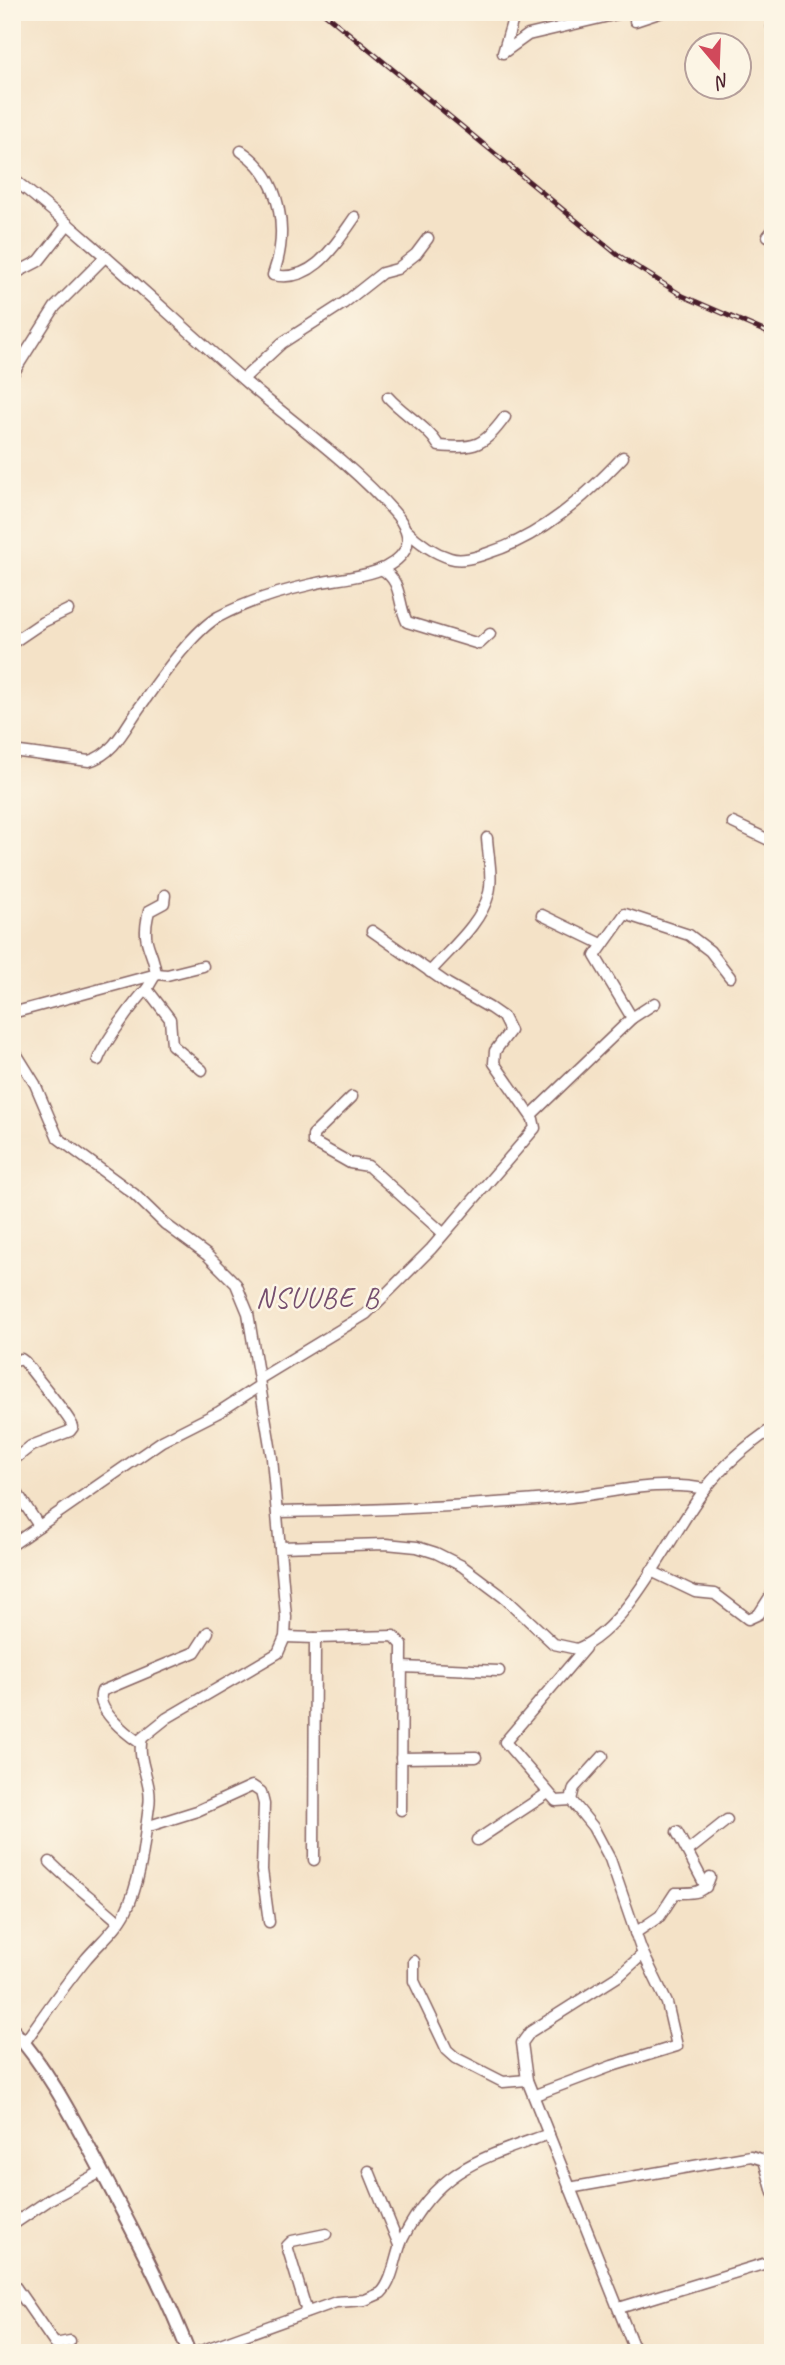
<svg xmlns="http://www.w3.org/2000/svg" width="785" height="2365" font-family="Caveat,sans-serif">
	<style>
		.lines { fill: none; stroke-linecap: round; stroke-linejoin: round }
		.minor-casing { stroke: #866362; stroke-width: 13 }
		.tertiary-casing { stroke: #866362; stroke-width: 16 }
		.minor { stroke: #fff; stroke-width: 10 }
		.tertiary { stroke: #fff; stroke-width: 12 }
		.rail-casing { stroke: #4a1f2b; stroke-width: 5 }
		.rail { stroke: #fcf5e5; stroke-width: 2.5; stroke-dasharray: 8; stroke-linecap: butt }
		.labels { text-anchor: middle; stroke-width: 5; stroke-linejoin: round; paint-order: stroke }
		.quarter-label { font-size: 28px; letter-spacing: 2px; fill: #764f6f; stroke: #fcf5e5 }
	</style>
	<rect width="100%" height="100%" fill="#fcf5e5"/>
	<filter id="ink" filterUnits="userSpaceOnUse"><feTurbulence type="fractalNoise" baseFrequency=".0143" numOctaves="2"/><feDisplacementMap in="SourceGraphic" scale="14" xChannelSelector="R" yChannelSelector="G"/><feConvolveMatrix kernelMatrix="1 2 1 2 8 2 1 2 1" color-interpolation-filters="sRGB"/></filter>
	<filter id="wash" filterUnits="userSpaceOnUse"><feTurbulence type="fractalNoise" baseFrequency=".00686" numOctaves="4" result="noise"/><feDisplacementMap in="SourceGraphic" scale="28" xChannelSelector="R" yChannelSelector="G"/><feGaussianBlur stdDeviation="1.57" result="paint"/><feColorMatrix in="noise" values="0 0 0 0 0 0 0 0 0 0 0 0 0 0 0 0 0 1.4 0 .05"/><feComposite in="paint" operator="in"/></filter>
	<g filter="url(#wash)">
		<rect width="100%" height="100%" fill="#f4e2c7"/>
	</g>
	<g filter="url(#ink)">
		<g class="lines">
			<defs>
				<g id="minor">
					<path d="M 515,12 L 503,53 L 528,35 L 626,12"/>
					<path d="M 635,21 L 662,12"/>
					<path d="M 772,27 L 773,25"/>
					<path d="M 241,151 C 282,178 289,232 273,275 C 313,284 335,245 355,217"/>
					<path d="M 12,178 C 94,243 169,315 247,383 C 296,425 352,464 394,512 C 403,522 412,538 405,550 C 389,578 340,577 313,584 C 282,591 246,602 218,617 C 192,632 160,679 142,704 C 126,725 116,753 89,761 L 12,751"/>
					<path d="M 768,236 L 773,230"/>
					<path d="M 12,275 L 39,261 L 68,224"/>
					<path d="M 12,375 L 55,307 L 104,258"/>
					<path d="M 243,379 L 282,343 L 344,303 L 382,273 L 397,269 L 416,254 L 428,238"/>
					<path d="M 388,397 C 404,415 426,425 439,446 C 475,449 484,446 505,417"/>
					<path d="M 405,529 C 417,541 434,553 450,558 C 462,562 476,557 488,553 C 542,536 584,498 623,457"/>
					<path d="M 381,569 C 403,581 397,602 407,622 L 479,644 L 490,634"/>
					<path d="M 12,643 L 43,622 L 68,610"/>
					<path d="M 733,823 L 773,842"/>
					<path d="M 542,915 L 602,944"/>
					<path d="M 430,972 C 450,949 481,924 489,893 C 493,877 488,855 487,838"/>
					<path d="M 156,975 C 153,945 140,947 149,911 L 164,903 L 165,895"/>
					<path d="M 154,977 L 147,989 L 170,1019 L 172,1045 L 202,1070"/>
					<path d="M 655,1003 L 632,1018 L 595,956 L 625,914 L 689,935 L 710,951 L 730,977"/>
					<path d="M 12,1013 L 157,974 L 167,975 L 203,966"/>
					<path d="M 12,1047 L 35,1084 L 58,1138 L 134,1194 L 165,1224 L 207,1255 L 236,1284 L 248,1313 L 272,1458 L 286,1617 L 285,1637 L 278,1653 L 167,1718 L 142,1738 C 136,1761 153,1782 149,1806 C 144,1841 142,1878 126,1911 C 117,1929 98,1944 85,1960 C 63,1987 44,2015 24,2043"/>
					<path d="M 98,1060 C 102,1046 135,1001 147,989"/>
					<path d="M 352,1097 L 313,1135 L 313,1142 L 350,1163 L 368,1166 L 443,1233"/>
					<path d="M 531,1115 L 632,1018"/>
					<path d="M 12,1362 L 21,1359 L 25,1362 C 34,1375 71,1418 73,1427 L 70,1431 L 31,1446 L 12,1461"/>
					<path d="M 259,1379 L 366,1314 L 431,1249 L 535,1128 L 533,1119 L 494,1063 L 495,1051 L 510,1031 L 503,1017 L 490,1008 L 448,984 L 372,931"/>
					<path d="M 12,1485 L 39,1526"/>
					<path d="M 277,1512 C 372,1511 466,1506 561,1498 C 609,1494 657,1479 705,1489"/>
					<path d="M 12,1545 L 162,1441 L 219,1412 L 259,1386"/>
					<path d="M 280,1547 L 386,1544 L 417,1547 L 436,1553 L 462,1566 L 506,1599 L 554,1644 L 577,1649 C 630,1628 671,1532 706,1488 C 724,1465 749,1444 773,1428"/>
					<path d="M 651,1571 L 695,1592 L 715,1594 L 748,1619 L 759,1614 L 773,1592"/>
					<path d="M 285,1637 L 315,1638 L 314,1860"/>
					<path d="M 315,1638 L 394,1636 L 402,1645 L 401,1810"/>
					<path d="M 402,1667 L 499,1671"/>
					<path d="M 140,1743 C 127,1734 94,1709 102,1691 L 195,1652 L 208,1632"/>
					<path d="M 401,1758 L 476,1757"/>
					<path d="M 571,1800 L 556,1801 L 505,1742 L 585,1648"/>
					<path d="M 571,1800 L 574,1788 L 603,1756"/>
					<path d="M 146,1827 L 197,1811 L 252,1786 L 261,1792 L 264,1804 L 262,1870 L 269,1922"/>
					<path d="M 677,1832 L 706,1887"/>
					<path d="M 477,1840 L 548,1793"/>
					<path d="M 688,1851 L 727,1820"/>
					<path d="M 50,1862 C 72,1884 96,1901 119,1922"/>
					<path d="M 635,1933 L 660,1916 L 675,1893 C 691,1893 705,1895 710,1877"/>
					<path d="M 414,1961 L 414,1981 L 447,2050 L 456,2058 L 503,2082 L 527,2080"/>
					<path d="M 535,2095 L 612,2066 L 677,2046 L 667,2003 L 641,1949 L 610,1859 L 593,1827 L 571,1800"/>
					<path d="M 369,2171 L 399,2245"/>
					<path d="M 569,2188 L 751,2156 L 764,2160 L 773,2193"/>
					<path d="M 12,2225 L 52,2198 L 101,2172"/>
					<path d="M 12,2282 L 55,2344 L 70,2341"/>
					<path d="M 619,2308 L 773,2261"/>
					<path d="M 307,2312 L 287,2246 L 292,2241 L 326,2234"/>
					<path d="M 195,2353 L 336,2302 L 365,2300 L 381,2293 C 394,2280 395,2254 403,2238 C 438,2168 482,2158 549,2134"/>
					<path d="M 636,2353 L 527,2080 L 522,2043 L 530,2032 L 620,1975 L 643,1954"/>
				</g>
				<path id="tertiary" d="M 12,2029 C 50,2071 76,2124 103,2174 C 134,2233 165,2291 189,2353"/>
			</defs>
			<use href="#minor" class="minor-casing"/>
			<use href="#tertiary" class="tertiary-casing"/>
			<use href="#minor" class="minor"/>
			<use href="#tertiary" class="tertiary"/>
			<defs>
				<path id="rail" d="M 323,12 L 618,255 L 683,296 L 773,335"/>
			</defs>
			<use href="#rail" class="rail-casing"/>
			<use href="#rail" class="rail"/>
		</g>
	</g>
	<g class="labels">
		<g class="quarter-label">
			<text x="318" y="1307">NSUUBE B</text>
		</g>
	</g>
	<rect width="785" height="2365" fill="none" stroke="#fcf5e5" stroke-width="42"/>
	<g transform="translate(718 66) rotate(161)"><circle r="33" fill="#fcf5e5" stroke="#b59f9b" stroke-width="2"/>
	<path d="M0-5L12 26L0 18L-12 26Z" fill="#d1495b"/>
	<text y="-10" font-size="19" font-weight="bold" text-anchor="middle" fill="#4a1f2b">N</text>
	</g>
</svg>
